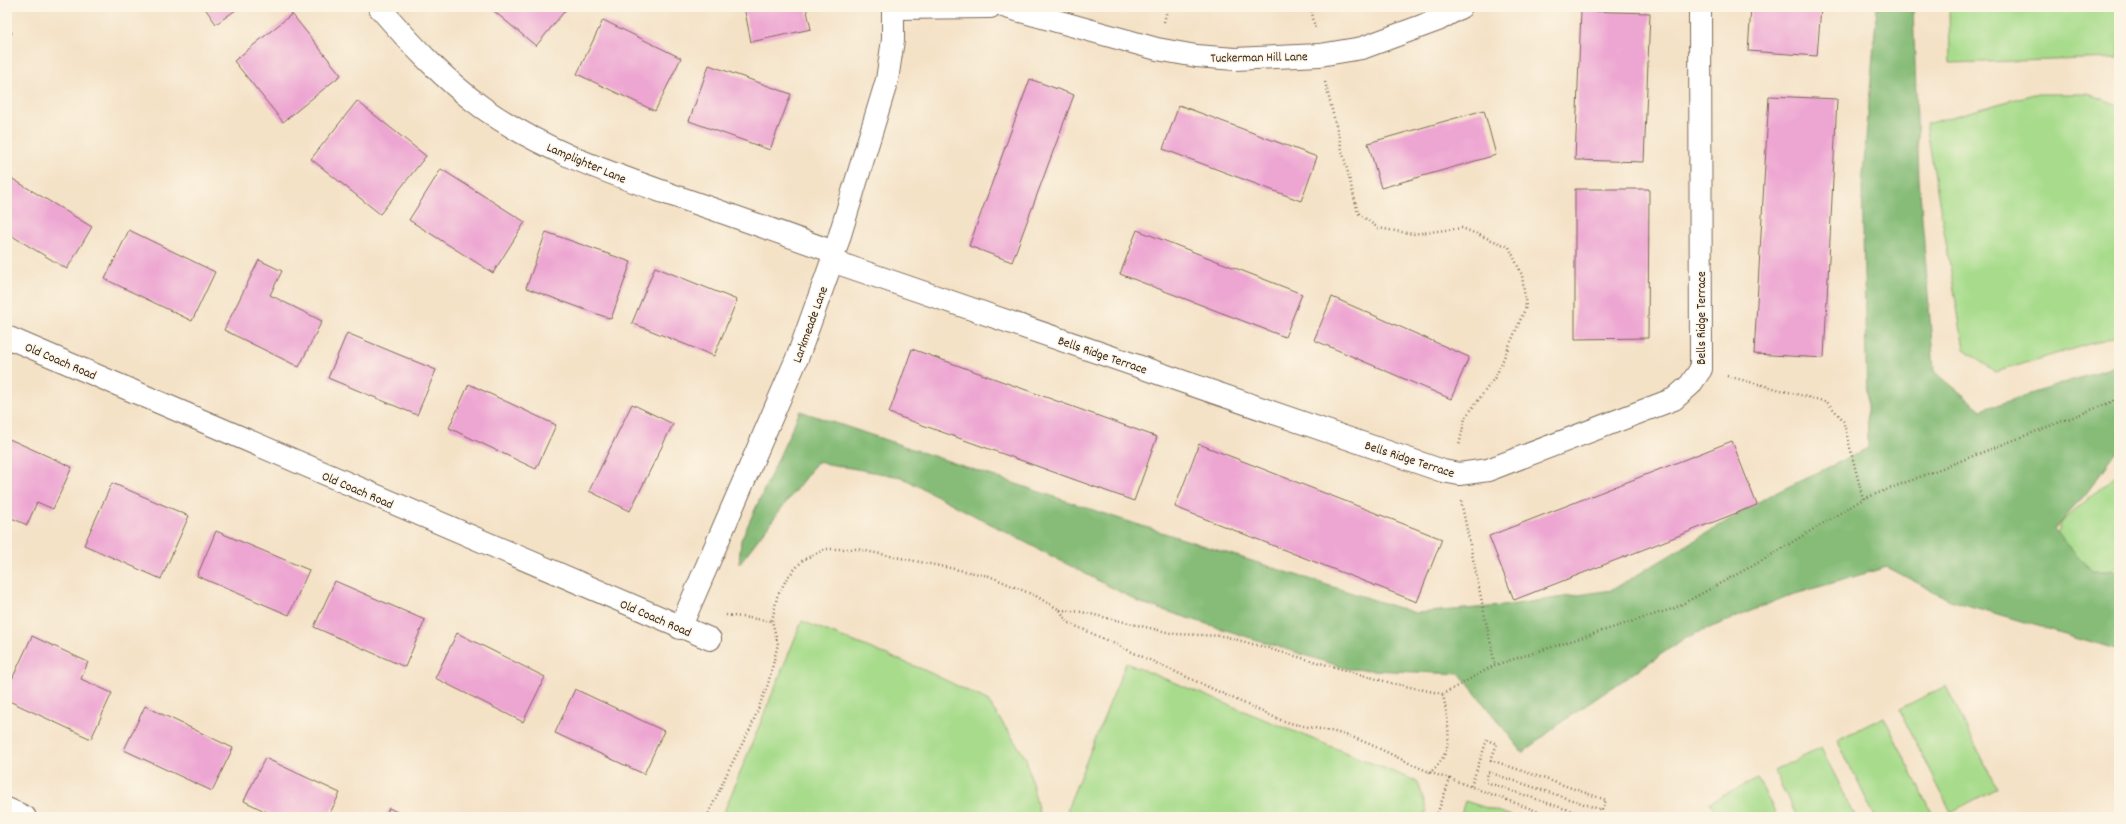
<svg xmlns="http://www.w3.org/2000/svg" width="2126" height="824" font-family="Dekko,sans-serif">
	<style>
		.green { fill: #a8dc8c; stroke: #728355 }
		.forest { fill: #86bc78; stroke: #60734b }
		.building { fill: #eda5d2 }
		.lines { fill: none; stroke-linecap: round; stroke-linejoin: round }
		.minor-casing { stroke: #7c6a59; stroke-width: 24 }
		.tertiary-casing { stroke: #7c6a59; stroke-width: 24 }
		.path { stroke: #7c6a59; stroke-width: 2.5; stroke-dasharray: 1 3; stroke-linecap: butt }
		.minor { stroke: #fff; stroke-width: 22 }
		.tertiary { stroke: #fff; stroke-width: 22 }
		.labels { text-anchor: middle; stroke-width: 3; stroke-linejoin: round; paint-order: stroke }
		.street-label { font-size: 13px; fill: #3b2a1e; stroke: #fcf5e5 }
	</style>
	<rect width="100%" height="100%" fill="#fcf5e5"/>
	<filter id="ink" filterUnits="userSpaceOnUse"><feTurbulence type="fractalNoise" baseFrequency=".025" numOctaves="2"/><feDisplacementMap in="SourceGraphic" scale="8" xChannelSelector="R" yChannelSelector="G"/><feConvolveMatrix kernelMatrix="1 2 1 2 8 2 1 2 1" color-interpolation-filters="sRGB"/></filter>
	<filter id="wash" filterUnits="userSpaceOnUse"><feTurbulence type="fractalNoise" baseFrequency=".012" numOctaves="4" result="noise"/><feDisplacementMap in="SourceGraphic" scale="16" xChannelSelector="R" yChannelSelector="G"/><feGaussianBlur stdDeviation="0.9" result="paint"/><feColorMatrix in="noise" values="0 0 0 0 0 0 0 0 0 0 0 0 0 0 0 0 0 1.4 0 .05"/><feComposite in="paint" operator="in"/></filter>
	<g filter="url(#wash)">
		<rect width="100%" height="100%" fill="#f4e2c7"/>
		<g class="green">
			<path d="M 1949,7 L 2119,7 L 2119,58 L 1950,63 Z"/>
			<path d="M 2034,94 L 2088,94 L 2119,105 L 2119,335 L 1996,372 L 1964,349 L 1926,124 Z"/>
			<path d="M 2119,472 L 2119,565 L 2087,589 L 2046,572 L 2061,523 Z"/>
			<path d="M 802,621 L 922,669 L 987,700 L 1026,758 L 1040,817 L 722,817 Z"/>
			<path d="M 1126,663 L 1418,782 L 1427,811 L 1424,817 L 1065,817 L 1071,799 Z"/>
			<path d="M 1946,686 L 1997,788 L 1951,812 L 1899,709 Z"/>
			<path d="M 1884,717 L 1934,817 L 1875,817 L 1837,740 Z"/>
			<path d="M 1821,748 L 1856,817 L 1797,817 L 1774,771 Z"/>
			<path d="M 1758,779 L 1777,817 L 1718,817 L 1710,802 Z"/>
			<path d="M 1465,801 L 1515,817 L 1460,817 Z"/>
		</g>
		<path class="forest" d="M 1877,7 L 1913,7 L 1919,179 L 1934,371 L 1981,410 L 2119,365 L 2119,449 L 2085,495 L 2054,530 L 2092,571 L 2119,571 L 2119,650 L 1950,600 L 1887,567 L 1785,597 L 1685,638 L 1563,721 L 1523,753 L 1460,674 L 1348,669 L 1141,603 L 901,477 L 817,462 L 739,564 L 741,540 L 800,411 L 1111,516 L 1415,613 L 1502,606 L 1612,590 L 1767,497 L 1868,448 L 1862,187 Z"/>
		<g id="blocks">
			<g class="building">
				<path d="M 204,7 L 240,7 L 216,24 Z"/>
				<path d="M 489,7 L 568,7 L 536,46 Z"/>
				<path d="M 744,7 L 806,7 L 811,29 L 751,42 Z"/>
				<path d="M 1751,7 L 1821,7 L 1817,56 L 1748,51 Z"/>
				<path d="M 1581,11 L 1650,13 L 1644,162 L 1575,160 Z"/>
				<path d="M 292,14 L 341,75 L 283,122 L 234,61 Z"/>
				<path d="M 603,20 L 681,58 L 655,111 L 577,74 Z"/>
				<path d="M 7,30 L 12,32 L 7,44 Z"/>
				<path d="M 709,65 L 791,94 L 770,150 L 689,121 Z"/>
				<path d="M 1030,79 L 1074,95 L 1012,262 L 969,246 Z"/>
				<path d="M 1769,96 L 1837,99 L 1824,358 L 1754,354 Z"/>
				<path d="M 357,101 L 426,156 L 380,214 L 311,159 Z"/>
				<path d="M 1179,105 L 1317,157 L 1301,201 L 1163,149 Z"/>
				<path d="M 1484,110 L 1496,155 L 1381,188 L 1368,143 Z"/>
				<path d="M 441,169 L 525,222 L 493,273 L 409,220 Z"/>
				<path d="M 11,178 L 92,227 L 67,269 L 7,233 L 7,185 Z"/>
				<path d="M 1575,189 L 1649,189 L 1648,338 L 1575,339 Z"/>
				<path d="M 129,230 L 215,272 L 192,321 L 105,279 Z"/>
				<path d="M 1137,230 L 1302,294 L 1285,337 L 1120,274 Z"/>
				<path d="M 546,232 L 631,262 L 611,319 L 526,288 Z"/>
				<path d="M 259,260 L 282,271 L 270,295 L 322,321 L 299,367 L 224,330 Z"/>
				<path d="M 655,267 L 737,300 L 714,356 L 632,323 Z"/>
				<path d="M 1332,297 L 1469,357 L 1451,399 L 1314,340 Z"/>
				<path d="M 347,333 L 436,370 L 417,415 L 328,378 Z"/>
				<path d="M 912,349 L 1157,437 L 1134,501 L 889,413 Z"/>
				<path d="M 469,384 L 556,425 L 536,469 L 449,428 Z"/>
				<path d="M 632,404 L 673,424 L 630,511 L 589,491 Z"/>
				<path d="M 7,438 L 72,467 L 53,509 L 37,502 L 27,525 L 7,516 Z"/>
				<path d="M 1732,441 L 1757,505 L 1514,600 L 1489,536 Z"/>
				<path d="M 1199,444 L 1442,539 L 1417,602 L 1175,507 Z"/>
				<path d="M 112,483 L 189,516 L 161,579 L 84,545 Z"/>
				<path d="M 216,531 L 309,570 L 289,615 L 197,576 Z"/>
				<path d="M 335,581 L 425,620 L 405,667 L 314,627 Z"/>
				<path d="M 457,633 L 545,677 L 523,722 L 435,678 Z"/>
				<path d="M 32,636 L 88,662 L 81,679 L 112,693 L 91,739 L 7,700 L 7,690 Z"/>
				<path d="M 575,689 L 664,731 L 644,774 L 555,733 Z"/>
				<path d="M 145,706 L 233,748 L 212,791 L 124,750 Z"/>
				<path d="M 265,758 L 340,793 L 328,817 L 277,817 L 244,801 Z"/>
				<path d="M 389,808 L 407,817 L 385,817 Z"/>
			</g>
		</g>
	</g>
	<g filter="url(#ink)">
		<use href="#blocks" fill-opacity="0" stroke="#7c6a59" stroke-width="1"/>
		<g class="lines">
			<defs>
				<g id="minor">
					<path d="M 379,7 C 410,43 444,80 483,108 C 542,150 607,172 675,196 C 728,214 781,233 834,252"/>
					<path d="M 1006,7 L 1157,49 L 1196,56 L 1235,59 L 1320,55 L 1362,48 L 1438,20 L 1461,7"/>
					<path d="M 893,8 L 990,7"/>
					<path d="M 832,261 L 1443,471 L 1459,474 L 1488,470 L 1674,399 L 1690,385 L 1701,369 L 1700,7"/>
					<path d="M 7,337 L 710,639"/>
					<path d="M 680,628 L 798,356 L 832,261 L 887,80 L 893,40 L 893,7"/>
				</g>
				<path id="tertiary" d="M 7,809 L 25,817"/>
			</defs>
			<use href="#minor" class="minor-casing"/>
			<use href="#tertiary" class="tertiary-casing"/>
			<g class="path">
				<path d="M 1311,7 L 1315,28"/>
				<path d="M 1164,22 L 1168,7"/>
				<path d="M 1325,82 L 1358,213 L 1378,228 L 1413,234 L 1462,228 L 1509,247 L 1522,275 L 1526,307 L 1496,376 L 1465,418 L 1459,446"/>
				<path d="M 1727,376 L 1827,402 L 1843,420 L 1863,499"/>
				<path d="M 1461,501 L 1495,665"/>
				<path d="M 1060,610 L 1082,612 L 1175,634 L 1224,636 L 1391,683 L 1443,694 L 1495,665 L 1675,608 L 1763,560 L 1863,499 L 2119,399"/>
				<path d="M 726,615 L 772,621"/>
				<path d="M 1429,773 C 1457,752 1448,724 1443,694"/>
				<path d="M 1450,779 L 1553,817"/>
				<path d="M 1471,786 L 1487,740 L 1497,744 L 1491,760 L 1606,800 L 1602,810 L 1488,772 L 1486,782 L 1589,817"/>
				<path d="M 707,817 L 729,769 L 751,727 L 768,684 L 778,644 L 772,621 L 777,597 L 787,578 L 803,560 L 825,549 L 856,549 L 989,576 L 1036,596 L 1060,610 L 1067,622 L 1278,719 C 1301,728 1327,728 1352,737 C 1385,749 1415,769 1450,779 L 1436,817"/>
			</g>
			<use href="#minor" class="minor"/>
			<use href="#tertiary" class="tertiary"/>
		</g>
	</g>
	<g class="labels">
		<g class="street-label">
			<text transform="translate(1259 56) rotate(-1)" y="5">Tuckerman Hill Lane</text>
			<text transform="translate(587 162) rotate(23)" y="5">Lamplighter Lane</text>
			<text transform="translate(1700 318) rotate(-90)" y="5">Bells Ridge Terrace</text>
			<text transform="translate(809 324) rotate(-70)" y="5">Larkmeade Lane</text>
			<text transform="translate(1103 354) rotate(19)" y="5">Bells Ridge Terrace</text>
			<text transform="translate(61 360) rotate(23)" y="5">Old Coach Road</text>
			<text transform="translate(1410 458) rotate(18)" y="5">Bells Ridge Terrace</text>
			<text transform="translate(358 489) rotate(23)" y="5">Old Coach Road</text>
			<text transform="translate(656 617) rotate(23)" y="5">Old Coach Road</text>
		</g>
	</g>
	<rect width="2126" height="824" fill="none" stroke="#fcf5e5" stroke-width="24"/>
</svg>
